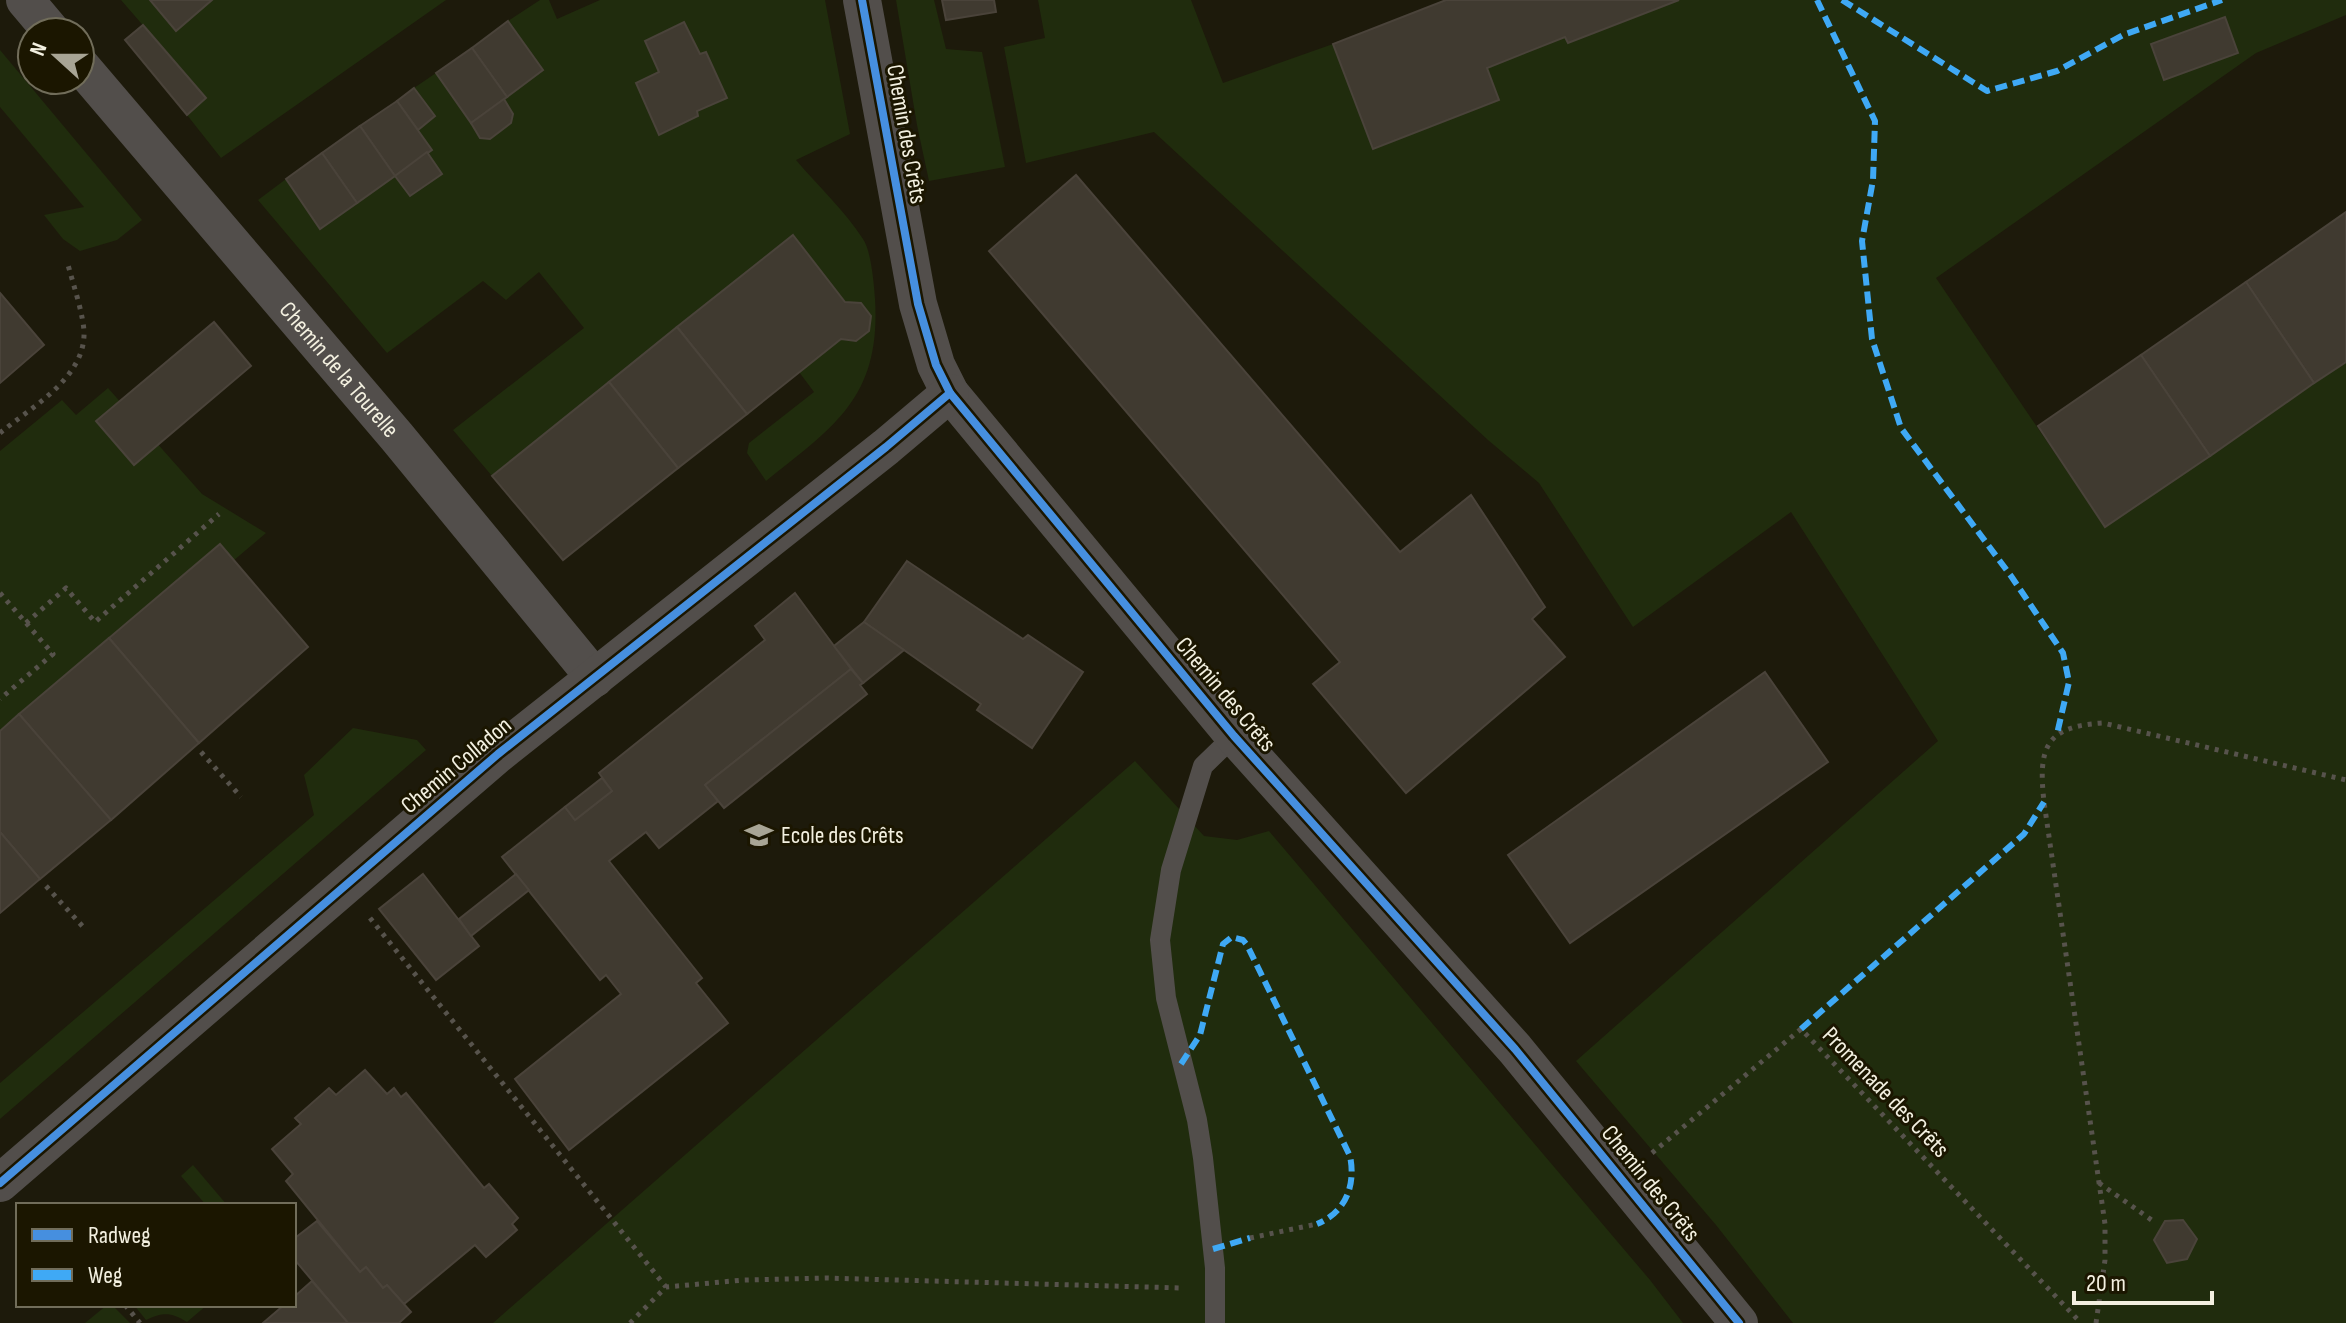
<svg xmlns="http://www.w3.org/2000/svg" width="2346" height="1323" font-family="'Sofia Sans Condensed',sans-serif">
	<style>
		.green { fill: #202c0d }
		.building { fill: #403a30; stroke: #4a433a; stroke-width: 2 }
		.lines { fill: none; stroke-linecap: round; stroke-linejoin: round }
		.path { stroke: #57534c; stroke-width: 5; stroke-dasharray: 4 6; stroke-linecap: butt }
		.lane { stroke: #524e4b; stroke-width: 20 }
		.street { stroke: #524e4b; stroke-width: 38 }
		.quiet { stroke: #3fa9f5; stroke-width: 6; stroke-dasharray: 12 6; stroke-linecap: butt }
		.cycleway-casing { stroke: #1b1600; stroke-width: 13 }
		.cycleway { stroke: #468fdf; stroke-width: 8 }
		.labels { text-anchor: middle; stroke-width: 6; stroke-linejoin: round; paint-order: stroke }
		.street-label { font-size: 24px; fill: #f3f0e0; stroke: #1b1600 }
		.poi-label { font-size: 24px; fill: #f3f0e0; stroke: #1b1600; text-anchor: start }
	</style>
	<rect width="100%" height="100%" fill="#1d1a0b"/>
	<g class="green">
		<path d="M 121,0 L 446,0 L 221,158 L 187,115 L 206,98 Z"/>
		<path d="M 540,0 L 549,0 L 557,19 L 600,0 L 825,0 L 850,134 L 796,160 C 817,185 846,212 863,239 C 871,250 874,284 875,299 C 881,397 835,426 766,481 L 747,453 L 749,443 L 814,392 L 799,372 L 841,339 L 856,340 L 860,303 L 845,302 L 793,236 L 492,476 L 453,430 L 584,328 L 539,272 L 506,300 L 483,281 L 387,353 L 258,200 L 286,179 L 320,229 L 395,176 L 411,195 L 442,174 L 427,152 L 418,130 L 435,117 L 414,88 L 436,73 L 471,123 L 543,70 L 508,21 Z"/>
		<path d="M 896,0 L 934,0 L 946,49 L 982,52 L 1005,167 L 929,181 L 917,125 Z"/>
		<path d="M 1038,0 L 1191,0 L 1223,83 L 1333,44 L 1373,149 L 1499,100 L 1487,68 L 1565,37 L 1568,43 L 1679,0 L 2346,0 L 2346,15 L 2256,53 L 1936,278 L 2105,527 L 2346,362 L 2346,1323 L 1793,1323 L 1716,1225 L 1576,1061 L 1938,741 L 1791,512 L 1633,627 L 1539,483 L 1488,440 L 1154,132 L 1026,163 L 1004,47 L 1045,38 Z"/>
		<path d="M 0,50 L 142,220 L 117,240 L 80,251 L 63,239 L 44,215 L 84,207 L 0,107 Z"/>
		<path d="M 108,388 L 202,494 L 266,533 L 0,759 L 0,451 L 62,400 L 76,415 Z"/>
		<path d="M 353,728 L 417,740 L 426,750 L 0,1119 L 0,1083 L 314,815 L 304,775 Z"/>
		<path d="M 1135,761 L 1204,836 L 1237,840 L 1269,831 L 1650,1280 L 1683,1323 L 493,1323 Z"/>
		<path d="M 193,1165 L 227,1205 L 206,1205 L 181,1176 Z"/>
		<path d="M 107,1305 L 112,1305 L 130,1323 L 85,1323 Z"/>
		<path d="M 134,1305 L 207,1305 L 187,1322 C 171,1312 163,1312 146,1320 Z"/>
	</g>
	<g class="building">
		<path d="M 150,0 L 212,0 L 176,31 Z"/>
		<path d="M 942,0 L 994,0 L 996,12 L 946,20 Z"/>
		<path d="M 1446,0 L 1679,0 L 1568,43 L 1565,37 L 1487,68 L 1499,100 L 1373,149 L 1333,44 Z"/>
		<path d="M 2225,17 L 2238,53 L 2164,80 L 2151,44 Z"/>
		<path d="M 508,21 L 543,70 L 507,97 L 472,48 Z"/>
		<path d="M 684,22 L 700,54 L 706,52 L 727,98 L 697,111 L 698,116 L 659,135 L 636,83 L 659,72 L 645,41 Z"/>
		<path d="M 143,25 L 206,98 L 187,115 L 125,40 Z"/>
		<path d="M 472,48 L 507,97 L 471,123 L 436,73 Z"/>
		<path d="M 414,88 L 435,116 L 418,130 L 397,101 Z"/>
		<path d="M 504,99 L 513,114 L 511,123 L 490,139 L 480,138 L 471,123 Z"/>
		<path d="M 397,101 L 432,150 L 395,176 L 360,126 Z"/>
		<path d="M 360,126 L 395,176 L 357,203 L 322,153 Z"/>
		<path d="M 427,152 L 442,174 L 410,196 L 395,176 Z"/>
		<path d="M 322,153 L 357,203 L 320,229 L 286,179 Z"/>
		<path d="M 1076,175 L 1400,552 L 1471,495 L 1545,607 L 1532,619 L 1565,657 L 1406,793 L 1313,684 L 1340,662 L 989,251 Z"/>
		<path d="M 2346,212 L 2346,362 L 2314,383 L 2246,282 Z"/>
		<path d="M 793,235 L 845,302 L 861,303 L 871,316 L 869,331 L 856,341 L 841,339 L 747,414 L 677,327 Z"/>
		<path d="M 2246,282 L 2314,383 L 2210,456 L 2141,355 Z"/>
		<path d="M 0,293 L 44,345 L 0,383 Z"/>
		<path d="M 214,322 L 251,366 L 134,465 L 96,421 Z"/>
		<path d="M 677,327 L 747,414 L 678,468 L 609,382 Z"/>
		<path d="M 2141,355 L 2210,456 L 2105,527 L 2038,426 Z"/>
		<path d="M 609,382 L 678,468 L 563,560 L 492,476 Z"/>
		<path d="M 220,544 L 308,647 L 199,743 L 109,638 Z"/>
		<path d="M 907,561 L 1023,639 L 1028,635 L 1083,672 L 1032,748 L 977,710 L 981,704 L 864,622 Z"/>
		<path d="M 795,593 L 851,669 L 705,785 L 718,801 L 659,848 L 646,832 L 609,861 L 702,978 L 696,983 L 728,1023 L 569,1150 L 515,1079 L 621,994 L 606,975 L 600,980 L 502,857 L 565,807 L 575,820 L 612,791 L 599,773 L 765,640 L 755,626 Z"/>
		<path d="M 864,622 L 904,650 L 863,683 L 834,646 Z"/>
		<path d="M 109,638 L 199,743 L 111,820 L 19,714 Z"/>
		<path d="M 851,669 L 863,683 L 860,685 L 867,694 L 724,808 L 705,785 Z"/>
		<path d="M 1765,672 L 1828,762 L 1570,943 L 1508,855 Z"/>
		<path d="M 19,714 L 111,820 L 40,879 L 0,832 L 0,731 Z"/>
		<path d="M 602,778 L 612,791 L 575,820 L 565,807 Z"/>
		<path d="M 0,832 L 40,879 L 0,913 Z"/>
		<path d="M 423,874 L 479,946 L 436,980 L 379,909 Z"/>
		<path d="M 516,874 L 529,890 L 471,936 L 459,919 Z"/>
		<path d="M 365,1070 L 387,1094 L 394,1088 L 401,1097 L 406,1093 L 484,1188 L 489,1184 L 518,1218 L 512,1224 L 517,1230 L 486,1257 L 475,1245 L 404,1304 L 387,1285 L 383,1288 L 366,1267 L 360,1272 L 286,1181 L 293,1174 L 272,1149 L 301,1124 L 295,1118 L 329,1088 L 336,1095 Z"/>
		<path d="M 2183,1220 L 2197,1239 L 2187,1259 L 2167,1263 L 2154,1240 L 2165,1221 Z"/>
		<path d="M 317,1221 L 360,1272 L 366,1267 L 383,1288 L 387,1285 L 411,1312 L 399,1323 L 348,1323 L 294,1259 L 295,1238 Z"/>
		<path d="M 312,1281 L 348,1323 L 263,1323 L 284,1305 L 294,1305 L 294,1297 Z"/>
	</g>
	<g class="lines">
		<g class="path">
			<path d="M 0,433 C 30,408 82,380 84,336 C 85,318 72,281 67,261"/>
			<path d="M 0,593 L 53,654 L 0,699"/>
			<path d="M 26,623 L 66,588 L 95,622 L 219,514"/>
			<path d="M 201,752 L 241,797"/>
			<path d="M 46,886 L 85,929"/>
			<path d="M 370,918 L 666,1287"/>
			<path d="M 1652,1153 L 1801,1029 L 2081,1323"/>
			<path d="M 2099,1183 L 2153,1221"/>
			<path d="M 1250,1238 L 1317,1224"/>
			<path d="M 125,1305 L 140,1323"/>
			<path d="M 630,1323 L 666,1287 L 744,1280 L 825,1278 L 1182,1288"/>
			<path d="M 2096,1323 L 2105,1260 L 2105,1224 L 2044,802 C 2038,748 2045,726 2103,723 L 2346,780"/>
		</g>
		<path class="lane" d="M 1215,1323 L 1215,1268 L 1203,1158 L 1197,1120 L 1166,998 L 1160,940 L 1171,870 L 1203,766 L 1234,736"/>
		<g class="street">
			<path d="M 25,0 L 52,32"/>
			<path d="M 862,0 L 918,304 L 936,365 L 950,393 L 1234,736 L 1515,1049 L 1739,1323"/>
			<path id="s1" d="M 80,65 L 397,437 L 595,678"/>
			<path d="M 0,1183 L 498,754 L 886,447 L 950,393"/>
		</g>
		<g class="quiet">
			<path d="M 1817,0 L 1875,121 L 1873,180 L 1862,241 L 1872,339 L 1901,428 L 2011,576 L 2063,653 L 2069,682 L 2057,734"/>
			<path d="M 1842,0 L 1987,91 L 2057,71 L 2123,35 L 2222,0"/>
			<path d="M 1801,1029 L 2024,834 L 2044,802"/>
			<path d="M 1181,1064 L 1200,1035 L 1223,944 L 1232,937 L 1243,940 L 1247,945 L 1350,1156 C 1356,1185 1346,1212 1317,1224"/>
			<path d="M 1213,1249 L 1250,1238"/>
		</g>
		<defs>
			<g id="cycleway">
				<path d="M 862,0 L 918,304 L 936,365 L 950,393 L 1234,736 L 1515,1049 L 1739,1323"/>
				<path d="M 0,1183 L 498,754 L 886,447 L 950,393"/>
			</g>
		</defs>
		<use href="#cycleway" class="cycleway-casing"/>
		<use href="#cycleway" class="cycleway"/>
	</g>
	<defs>
		<symbol id="school-bare" viewBox="-9 -9 18 18"><path d="M0-5L7-2L0 1L-7-2ZM-4 1L0 2.5L4 1V4Q0 6-4 4Z" fill="#a8a595" stroke="#1b1600" stroke-width="2.5" paint-order="stroke"/></symbol>
	</defs>
	<g fill-rule="evenodd">
		<use href="#school-bare" x="739" y="815" width="40" height="40"/>
	</g>
	<g class="labels">
		<g class="street-label">
			<text transform="translate(907 134) rotate(80)" y="8">Chemin des Crêts</text>
			<text dy="8" stroke="none"><textPath href="#s1" startOffset="400">Chemin de la Tourelle</textPath></text>
			<text transform="translate(1226 694) rotate(50)" y="8">Chemin des Crêts</text>
			<text transform="translate(456 765) rotate(-40)" y="8">Chemin Colladon</text>
			<text transform="translate(1886 1092) rotate(46)" y="8">Promenade des Crêts</text>
			<text transform="translate(1651 1183) rotate(51)" y="8">Chemin des Crêts</text>
		</g>
		<g class="poi-label">
			<text x="781" y="843">Ecole des Crêts</text>
		</g>
	</g>
	<rect x="16" y="1203" width="280" height="104" fill="#1b1600" stroke="#716d5a" stroke-width="2"/>
	<rect x="32" y="1229" width="40" height="12" fill="#468fdf" stroke="#716d5a" stroke-width="2"/>
	<text x="88" y="1243" font-size="24" fill="#f3f0e0">Radweg</text>
	<rect x="32" y="1269" width="40" height="12" fill="#3fa9f5" stroke="#716d5a" stroke-width="2"/>
	<text x="88" y="1283" font-size="24" fill="#f3f0e0">Weg</text>
	<g transform="translate(56 56) rotate(291)"><circle r="38" fill="#1b1600" stroke="#716d5a" stroke-width="2"/>
	<path d="M0-6L14 30L0 20L-14 30Z" fill="#a8a595"/>
	<text y="-12" font-size="22" font-weight="bold" text-anchor="middle" fill="#f3f0e0">N</text>
	</g>
	<path d="M2074 1291v12h138v-12" fill="none" stroke="#f3f0e0" stroke-width="4"/>
	<text x="2086" y="1291" font-size="24" fill="#f3f0e0" stroke="#1b1600" stroke-width="6" paint-order="stroke">20 m</text>
</svg>
